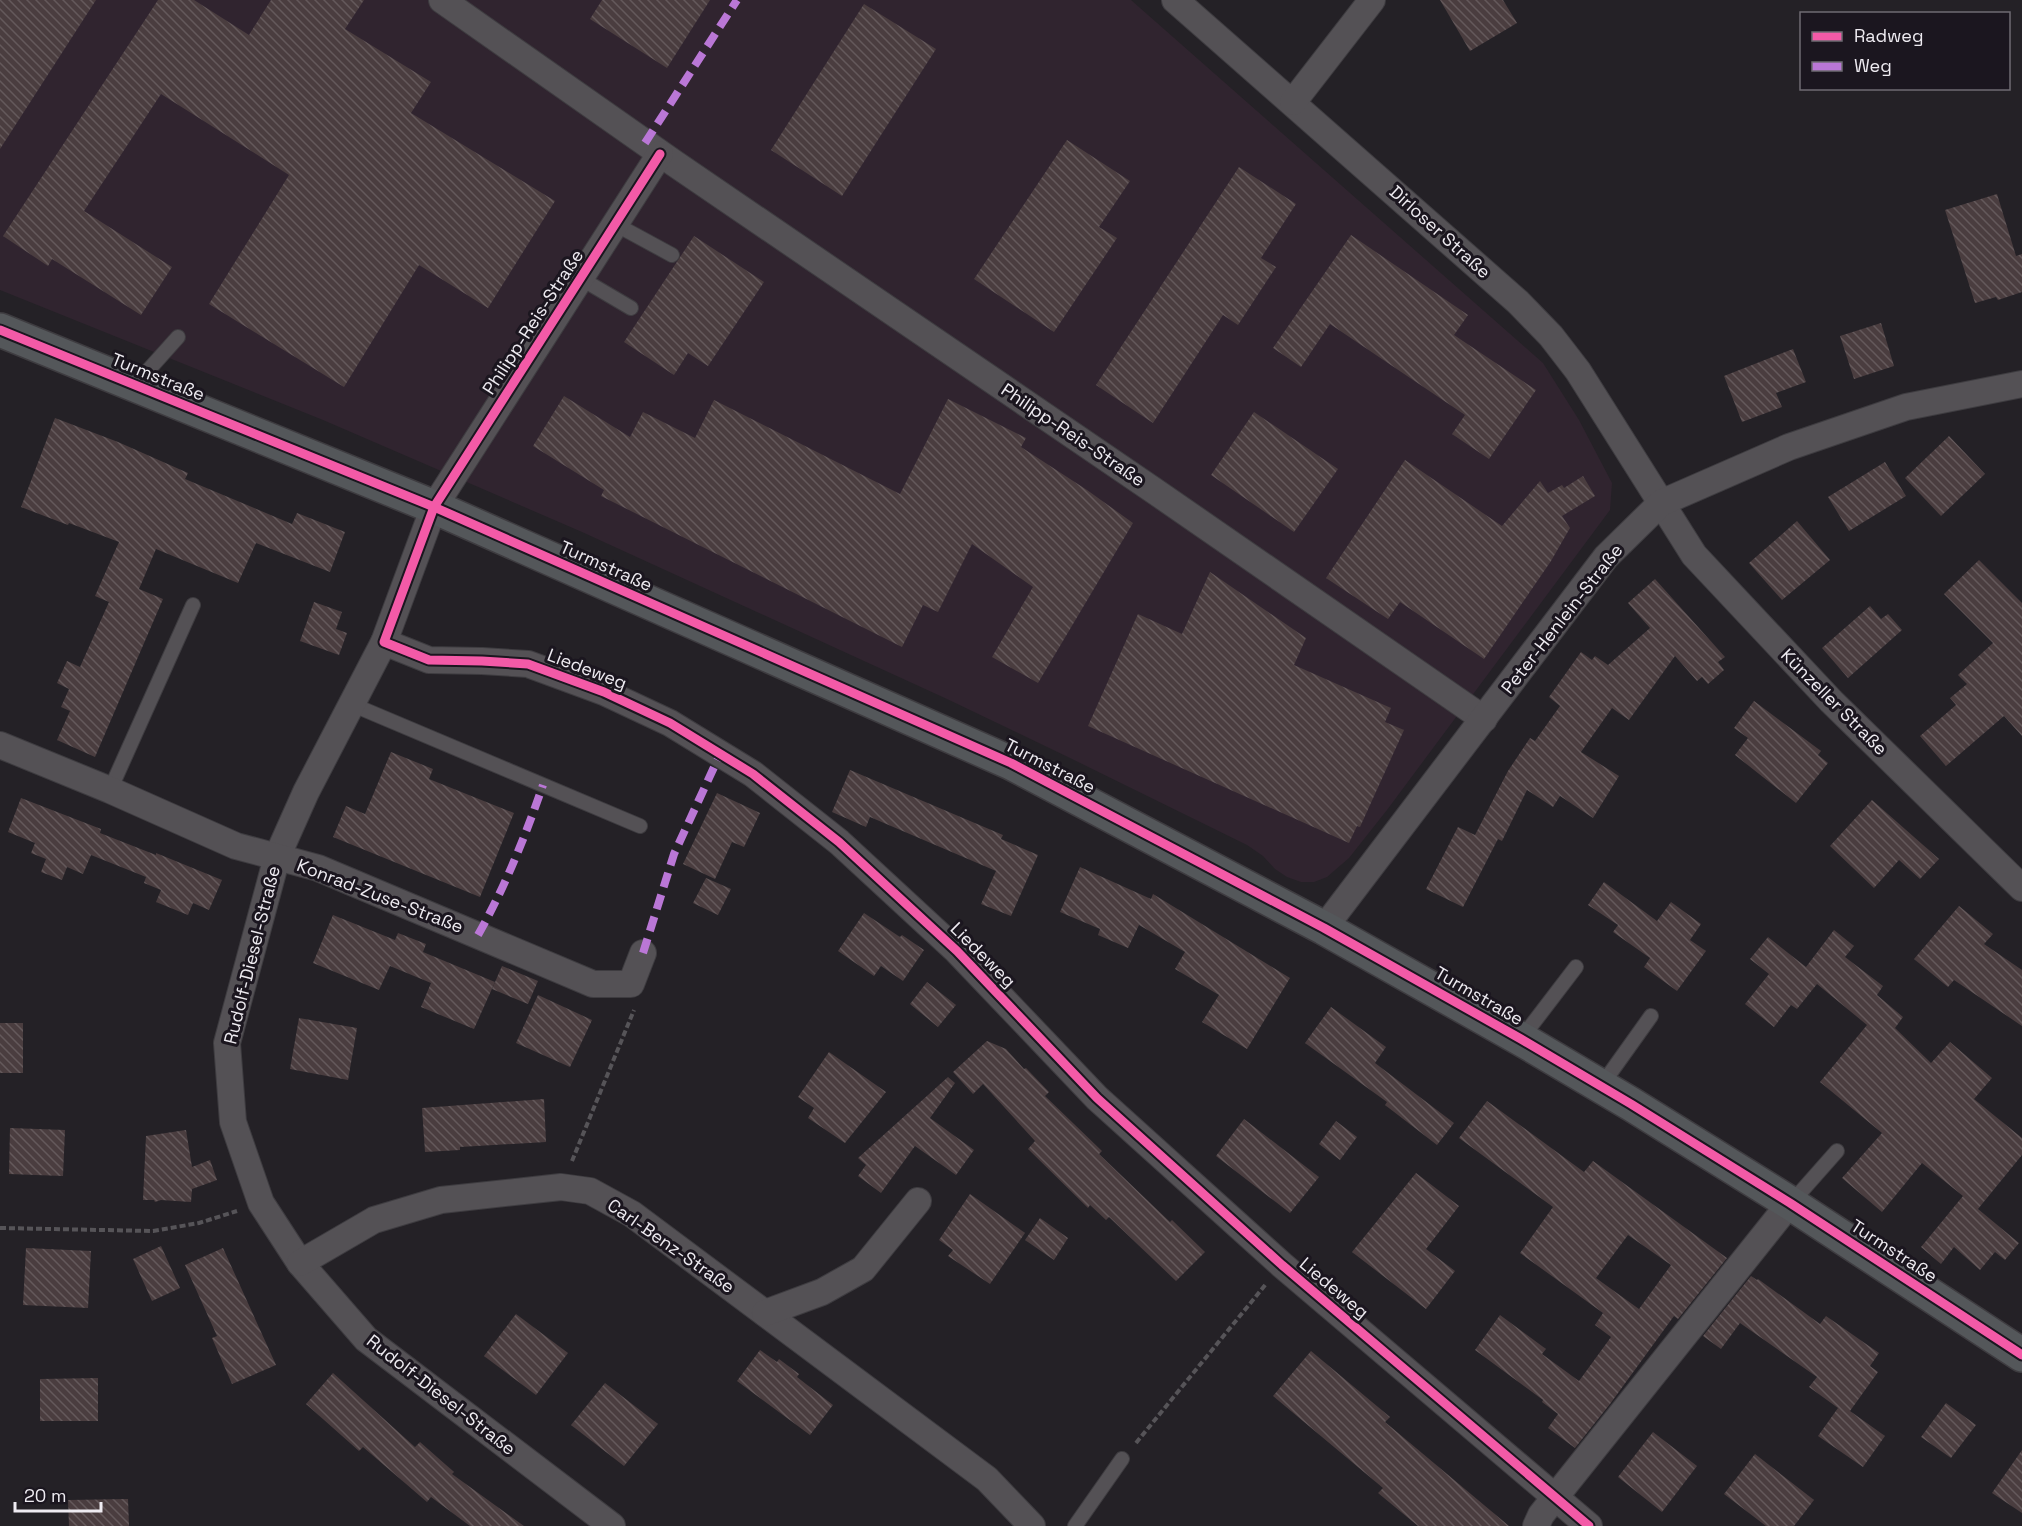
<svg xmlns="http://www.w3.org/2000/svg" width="2022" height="1526" font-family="'Space Grotesk',sans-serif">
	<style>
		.commercial { fill: #30242f }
		.building { fill: url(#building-back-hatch); fill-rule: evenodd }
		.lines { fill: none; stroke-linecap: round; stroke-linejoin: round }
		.service-casing { stroke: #3e3c40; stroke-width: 16 }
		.minor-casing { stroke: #3e3c40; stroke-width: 28 }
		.secondary-casing { stroke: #3e3c40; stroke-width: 36 }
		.path { stroke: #565458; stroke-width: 4; stroke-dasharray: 6 3; stroke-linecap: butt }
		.service { stroke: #545155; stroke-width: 14 }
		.minor { stroke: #545155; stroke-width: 26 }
		.secondary { stroke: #54575a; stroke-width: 33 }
		.quiet { stroke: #ba77d6; stroke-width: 8; stroke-dasharray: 15 8; stroke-linecap: butt }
		.cycleway-casing { stroke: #1b161f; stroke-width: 13 }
		.cycleway { stroke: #f35aa7; stroke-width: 9 }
		.labels { text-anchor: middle; stroke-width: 6; stroke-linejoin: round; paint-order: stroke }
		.street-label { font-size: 18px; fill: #eeebf1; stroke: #1b161f }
	</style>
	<defs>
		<pattern id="building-back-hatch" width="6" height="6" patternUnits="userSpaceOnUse" patternTransform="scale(1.5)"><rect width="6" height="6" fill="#4a3d3f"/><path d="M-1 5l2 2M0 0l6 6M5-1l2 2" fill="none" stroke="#64595b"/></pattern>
	</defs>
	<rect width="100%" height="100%" fill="#242126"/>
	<path class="commercial" d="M 0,0 L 1131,0 L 1543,363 L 1579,420 L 1612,483 L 1610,510 L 1387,810 L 1349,858 L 1327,877 L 1314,882 L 1301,882 L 1287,877 L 1275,869 L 1263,856 L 1247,845 L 1070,758 L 947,699 L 582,532 L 323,420 L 0,290 Z"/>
	<g class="building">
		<path d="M 0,0 L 96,0 L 0,149 Z"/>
		<path d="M 158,0 L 194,0 L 249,35 L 271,0 L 364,0 L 345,29 L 431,82 L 411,113 L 555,201 L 488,308 L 419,265 L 344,387 L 209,304 L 289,175 L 161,94 L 84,211 L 172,267 L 141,315 L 52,259 L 48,266 L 3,236 Z"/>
		<path d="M 602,0 L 710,0 L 667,68 L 590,19 Z"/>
		<path d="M 1440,0 L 1503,0 L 1517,23 L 1470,51 Z"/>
		<path d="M 864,4 L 936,49 L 842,196 L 771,150 Z"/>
		<path d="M 1067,140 L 1130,181 L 1099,227 L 1117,238 L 1054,332 L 974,279 Z"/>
		<path d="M 1239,167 L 1296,204 L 1261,258 L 1276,267 L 1238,325 L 1223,315 L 1153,423 L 1096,385 Z"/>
		<path d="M 1997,194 L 2016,256 L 2022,254 L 2022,292 L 1998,300 L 1996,297 L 1975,303 L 1945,210 Z"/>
		<path d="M 1351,235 L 1468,315 L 1454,335 L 1536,390 L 1489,459 L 1452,434 L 1465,415 L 1330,324 L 1301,367 L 1273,348 Z"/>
		<path d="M 694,236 L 764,282 L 708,366 L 688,353 L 674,375 L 624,342 Z"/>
		<path d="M 1881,323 L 1894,366 L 1854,379 L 1840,336 Z"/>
		<path d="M 1793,349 L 1806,382 L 1776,393 L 1782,407 L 1742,422 L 1724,376 Z"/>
		<path d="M 564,396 L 630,437 L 643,412 L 695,438 L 714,400 L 900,494 L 948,399 L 1026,438 L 1021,447 L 1087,490 L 1133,523 L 1038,683 L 992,657 L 1033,587 L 972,544 L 938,612 L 923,605 L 902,647 L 601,496 L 604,490 L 533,446 Z"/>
		<path d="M 1254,412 L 1338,469 L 1294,532 L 1211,475 Z"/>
		<path d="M 55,418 L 118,442 L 188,473 L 185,479 L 292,524 L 297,513 L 345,532 L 330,572 L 256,543 L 238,583 L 156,549 L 139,589 L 163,599 L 95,757 L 57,740 L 70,711 L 61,707 L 69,689 L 57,683 L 67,661 L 80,667 L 109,602 L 95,596 L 119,542 L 69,523 L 68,525 L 21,507 Z"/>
		<path d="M 1949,436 L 1985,474 L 1941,516 L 1905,478 Z"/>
		<path d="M 1405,460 L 1502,526 L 1540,481 L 1548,493 L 1562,485 L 1564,488 L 1583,476 L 1595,496 L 1562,516 L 1570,528 L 1551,561 L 1484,659 L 1400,602 L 1388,619 L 1326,578 Z"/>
		<path d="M 1885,462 L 1906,496 L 1849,531 L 1828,497 Z"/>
		<path d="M 1797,521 L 1830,560 L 1782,600 L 1749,563 Z"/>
		<path d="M 1979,560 L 2022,603 L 2022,736 L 2004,716 L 1946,766 L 1920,736 L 1956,705 L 1950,698 L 1967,684 L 1958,675 L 1993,643 L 1944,594 Z"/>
		<path d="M 1210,572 L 1306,638 L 1294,665 L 1391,708 L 1385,722 L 1404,730 L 1360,827 L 1357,826 L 1349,843 L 1088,726 L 1138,614 L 1182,634 Z"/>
		<path d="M 1655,579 L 1725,657 L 1718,662 L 1724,670 L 1708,684 L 1702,677 L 1697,681 L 1675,656 L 1629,720 L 1612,708 L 1581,752 L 1619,776 L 1593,818 L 1560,796 L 1553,807 L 1527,790 L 1502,841 L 1498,839 L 1463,907 L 1426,889 L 1458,827 L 1475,835 L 1508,771 L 1530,738 L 1535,741 L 1560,706 L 1549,697 L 1581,652 L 1592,660 L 1595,656 L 1608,665 L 1650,628 L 1628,603 Z"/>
		<path d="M 314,602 L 342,612 L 336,629 L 347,633 L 339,655 L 300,641 Z"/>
		<path d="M 1870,606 L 1881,619 L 1888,614 L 1902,630 L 1848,678 L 1822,648 Z"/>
		<path d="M 1754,701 L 1821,751 L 1818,755 L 1828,763 L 1796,803 L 1735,755 L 1748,738 L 1734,728 Z"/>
		<path d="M 391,752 L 433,769 L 429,779 L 514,813 L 480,897 L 333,837 L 346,806 L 365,814 Z"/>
		<path d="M 850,770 L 1003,835 L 1001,839 L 1038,855 L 1011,916 L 981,904 L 996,871 L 870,817 L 866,827 L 832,812 Z"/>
		<path d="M 717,793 L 760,813 L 744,847 L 732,842 L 715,879 L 683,864 Z"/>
		<path d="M 21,798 L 101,829 L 100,833 L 156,855 L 156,853 L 222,880 L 209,910 L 193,903 L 188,915 L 156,902 L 161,890 L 144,883 L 146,877 L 91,855 L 83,874 L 67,867 L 62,880 L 41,872 L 46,859 L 31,853 L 35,843 L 8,832 Z"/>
		<path d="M 1872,800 L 1939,859 L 1920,879 L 1899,860 L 1874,888 L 1830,846 Z"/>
		<path d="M 1080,867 L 1151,899 L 1153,894 L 1290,978 L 1247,1049 L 1202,1022 L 1219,995 L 1175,969 L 1185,952 L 1139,925 L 1128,948 L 1098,935 L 1100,929 L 1060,912 Z"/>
		<path d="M 706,878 L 731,889 L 718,915 L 693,903 Z"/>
		<path d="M 1604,882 L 1657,921 L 1671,902 L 1701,924 L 1690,940 L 1706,951 L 1677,991 L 1644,967 L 1650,958 L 1613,932 L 1618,925 L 1588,905 Z"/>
		<path d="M 1959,906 L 1993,934 L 1984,944 L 2022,970 L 2022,1026 L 1954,980 L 1948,987 L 1914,959 Z"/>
		<path d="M 864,913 L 900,937 L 902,935 L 924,950 L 903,981 L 881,966 L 874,976 L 838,951 Z"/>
		<path d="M 333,915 L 395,940 L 398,933 L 426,944 L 423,952 L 495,982 L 474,1029 L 421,1007 L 431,983 L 390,966 L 379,990 L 313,963 Z"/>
		<path d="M 1834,930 L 1854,946 L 1845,957 L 1883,986 L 1877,995 L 1903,1017 L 1895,1028 L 1931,1063 L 1950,1042 L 1992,1078 L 1974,1099 L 2022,1138 L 2022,1155 L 1978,1209 L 2019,1243 L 2005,1260 L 1995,1252 L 1980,1270 L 1954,1247 L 1941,1264 L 1921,1247 L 1963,1196 L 1922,1163 L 1882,1212 L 1842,1178 L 1882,1133 L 1820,1082 L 1867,1025 L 1817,984 L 1797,1009 L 1791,1005 L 1774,1027 L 1745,1004 L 1769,974 L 1750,959 L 1768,937 L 1806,967 Z"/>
		<path d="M 502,966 L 538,981 L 528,1004 L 492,989 Z"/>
		<path d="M 927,982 L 956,1005 L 938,1027 L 910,1004 Z"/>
		<path d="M 538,995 L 592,1020 L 570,1067 L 516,1043 Z"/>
		<path d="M 1331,1007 L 1386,1047 L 1375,1063 L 1454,1123 L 1437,1145 L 1385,1105 L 1387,1102 L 1305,1043 Z"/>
		<path d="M 299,1018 L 357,1028 L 348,1080 L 290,1069 Z"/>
		<rect x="0" y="1023" width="23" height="50"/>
		<path d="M 987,1041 L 1006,1049 L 1024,1069 L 1026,1068 L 1049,1092 L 1045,1096 L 1102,1151 L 1099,1154 L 1170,1222 L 1172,1220 L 1205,1252 L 1176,1281 L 1109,1217 L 1106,1220 L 1090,1205 L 1088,1208 L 1028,1149 L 1035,1141 L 983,1084 L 973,1094 L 953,1072 Z"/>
		<path d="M 829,1052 L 886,1092 L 845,1143 L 808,1118 L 814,1108 L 798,1097 Z"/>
		<path d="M 948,1077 L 955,1083 L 930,1118 L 974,1150 L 956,1175 L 915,1146 L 881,1193 L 858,1176 L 866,1165 L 858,1158 Z"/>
		<path d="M 544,1099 L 546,1142 L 460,1147 L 460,1150 L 425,1152 L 422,1108 Z"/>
		<path d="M 1487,1101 L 1584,1172 L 1593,1161 L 1727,1258 L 1678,1319 L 1674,1316 L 1610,1404 L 1575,1448 L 1548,1428 L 1558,1414 L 1542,1402 L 1543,1400 L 1475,1350 L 1500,1315 L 1546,1349 L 1542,1354 L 1579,1381 L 1611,1337 L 1595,1325 L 1603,1313 L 1520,1253 L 1553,1207 L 1459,1138 ZM 1628,1235 L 1671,1265 L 1639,1309 L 1596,1278 Z"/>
		<path d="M 1244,1119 L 1319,1177 L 1290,1213 L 1216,1156 Z"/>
		<path d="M 1336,1121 L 1357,1137 L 1340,1160 L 1319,1144 Z"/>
		<path d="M 10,1128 L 65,1130 L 63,1176 L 9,1174 Z"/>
		<path d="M 186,1130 L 192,1167 L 210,1160 L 217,1180 L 192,1189 L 191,1202 L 161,1200 L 155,1202 L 154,1200 L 143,1200 L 146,1136 Z"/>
		<path d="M 1416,1173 L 1459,1206 L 1426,1249 L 1455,1271 L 1426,1309 L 1352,1252 Z"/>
		<path d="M 970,1194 L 1025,1233 L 990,1284 L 948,1256 L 953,1250 L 939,1240 Z"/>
		<path d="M 1040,1218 L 1068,1238 L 1054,1260 L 1025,1240 Z"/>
		<path d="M 161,1246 L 180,1288 L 152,1301 L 133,1259 Z"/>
		<path d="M 26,1248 L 91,1251 L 88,1308 L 23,1305 Z"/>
		<path d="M 223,1248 L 276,1365 L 232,1384 L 212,1338 L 217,1336 L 185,1265 Z"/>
		<path d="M 1751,1276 L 1757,1280 L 1758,1279 L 1820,1324 L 1826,1316 L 1879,1353 L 1870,1366 L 1878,1372 L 1850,1411 L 1885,1436 L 1863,1467 L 1818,1436 L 1838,1408 L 1809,1387 L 1817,1377 L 1740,1323 L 1721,1349 L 1703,1336 Z"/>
		<path d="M 516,1314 L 568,1353 L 536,1395 L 484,1356 Z"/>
		<path d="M 760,1350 L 777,1362 L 779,1359 L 799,1374 L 797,1377 L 833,1405 L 810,1435 L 737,1381 Z"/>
		<path d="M 1311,1351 L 1390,1417 L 1385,1422 L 1509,1526 L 1418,1526 L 1378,1493 L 1383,1488 L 1273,1396 Z"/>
		<path d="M 333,1373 L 415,1447 L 420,1442 L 454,1472 L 452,1474 L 524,1526 L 470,1526 L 431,1497 L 427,1502 L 363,1447 L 359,1451 L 306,1404 Z"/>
		<path d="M 98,1378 L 98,1421 L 40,1421 L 40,1379 Z"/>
		<path d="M 605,1383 L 658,1424 L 624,1466 L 571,1425 Z"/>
		<path d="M 1946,1403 L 1976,1425 L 1951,1458 L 1921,1437 Z"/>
		<path d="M 1653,1432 L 1697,1466 L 1662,1512 L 1618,1477 Z"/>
		<path d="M 2022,1450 L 2022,1513 L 1992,1493 Z"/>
		<path d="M 1755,1454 L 1814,1500 L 1794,1526 L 1766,1526 L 1724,1494 Z"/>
		<path d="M 128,1499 L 129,1526 L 69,1526 L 68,1500 Z"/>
	</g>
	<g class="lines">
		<defs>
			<g id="service">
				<path d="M 615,224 L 672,255"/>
				<path d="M 580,278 L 631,308"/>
				<path d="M 135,385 L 178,337"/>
				<path d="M 351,704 L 640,826"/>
				<path d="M 110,790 L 193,605"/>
				<path d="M 1521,1039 L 1576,967"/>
				<path d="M 1601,1086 L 1651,1016"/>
				<path d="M 1791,1203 L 1837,1151"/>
				<path d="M 1075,1526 L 1122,1459"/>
			</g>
			<g id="minor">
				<path d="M 442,0 L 674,163 L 1156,492 L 1484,719"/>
				<path d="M 1175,0 L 1518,302 L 1551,336 L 1578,371 L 1694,555 L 1831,701 L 2022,888"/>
				<path d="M 1293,102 L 1372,0"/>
				<path d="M 660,154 L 434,507 L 384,642 L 429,660 L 482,661 L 528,664 L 604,692 L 670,723 L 753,774 L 839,842 L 957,951 L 1097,1098 L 1282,1265 L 1589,1526"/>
				<path d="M 384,642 L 306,792 L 277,857 L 227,1043 L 233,1122 L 261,1203 L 300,1263 L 366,1339 L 612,1526"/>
				<path d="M 0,745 L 110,790 L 236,846 L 318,868 L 593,984 L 631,984 L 643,953"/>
				<path d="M 1324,928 L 1606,557 L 1661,503 L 1789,447 L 1906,407 L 2022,384"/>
				<path d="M 300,1263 L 374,1220 L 441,1200 L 561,1187 L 590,1191 L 632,1214 L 987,1479 L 1032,1526"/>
				<path d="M 765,1313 L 822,1292 L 863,1269 L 918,1201"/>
				<path d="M 1536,1526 L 1541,1515 L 1556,1496 L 1790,1203"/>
			</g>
			<path id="secondary" d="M 0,330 L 434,507 L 1011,763 L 1324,928 L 1521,1039 L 1631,1104 L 1790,1203 L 2022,1355"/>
		</defs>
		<use href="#service" class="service-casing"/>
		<use href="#minor" class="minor-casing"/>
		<use href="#secondary" class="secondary-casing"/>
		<g class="path">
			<path d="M 572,1161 L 634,1010"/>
			<path d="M 0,1228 L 153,1231 L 199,1223 L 237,1211"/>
			<path d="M 1136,1443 L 1266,1284"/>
		</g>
		<use href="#service" class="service"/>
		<use href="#minor" class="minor"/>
		<use href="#secondary" class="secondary"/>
		<g class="quiet">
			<path d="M 645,143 L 737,0"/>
			<path d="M 478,935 C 505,887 525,837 543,785"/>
			<path d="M 643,953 L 674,854 L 721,752"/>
		</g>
		<defs>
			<g id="cycleway">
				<path d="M 660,154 L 434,507 L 384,642 L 429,660 L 482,661 L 528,664 L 604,692 L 670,723 L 753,774 L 839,842 L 957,951 L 1097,1098 L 1282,1265 L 1589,1526"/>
				<path d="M 0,330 L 434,507 L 1011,763 L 1324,928 L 1521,1039 L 1631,1104 L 1790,1203 L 2022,1355"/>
			</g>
		</defs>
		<use href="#cycleway" class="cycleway-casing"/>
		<use href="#cycleway" class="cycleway"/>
	</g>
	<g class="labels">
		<g class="street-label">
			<text transform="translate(1440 232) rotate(42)" y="6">Dirloser Straße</text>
			<text transform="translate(533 322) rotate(-57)" y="6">Philipp-Reis-Straße</text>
			<text transform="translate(158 377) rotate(22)" y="6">Turmstraße</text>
			<text transform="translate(1073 435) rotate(34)" y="6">Philipp-Reis-Straße</text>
			<text transform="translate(606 566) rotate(24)" y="6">Turmstraße</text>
			<text transform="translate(1562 619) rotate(-52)" y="6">Peter-Henlein-Straße</text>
			<text transform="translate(587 669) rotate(21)" y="6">Liedeweg</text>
			<text transform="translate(1834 702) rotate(45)" y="6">Künzeller Straße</text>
			<text transform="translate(1050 766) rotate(27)" y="6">Turmstraße</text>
			<text transform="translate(380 896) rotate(21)" y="6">Konrad-Zuse-Straße</text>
			<text transform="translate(252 955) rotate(-76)" y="6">Rudolf-Diesel-Straße</text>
			<text transform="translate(983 955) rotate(45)" y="6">Liedeweg</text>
			<text transform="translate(1479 996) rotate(30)" y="6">Turmstraße</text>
			<text transform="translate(671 1246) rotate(35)" y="6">Carl-Benz-Straße</text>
			<text transform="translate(1894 1251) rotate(33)" y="6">Turmstraße</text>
			<text transform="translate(1334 1288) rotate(40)" y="6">Liedeweg</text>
			<text transform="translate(441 1395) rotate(38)" y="6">Rudolf-Diesel-Straße</text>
		</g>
	</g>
	<rect x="1800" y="12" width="210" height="78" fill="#1b161f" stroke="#6f6b73" stroke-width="1.5"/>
	<rect x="1812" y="32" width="30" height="9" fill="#f35aa7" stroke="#6f6b73" stroke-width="1.5"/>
	<text x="1854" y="42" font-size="18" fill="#eeebf1">Radweg</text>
	<rect x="1812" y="62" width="30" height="9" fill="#ba77d6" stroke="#6f6b73" stroke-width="1.5"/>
	<text x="1854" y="72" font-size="18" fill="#eeebf1">Weg</text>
	<path d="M15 1502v9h86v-9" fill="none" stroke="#eeebf1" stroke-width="3"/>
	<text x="24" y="1502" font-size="18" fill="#eeebf1" stroke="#1b161f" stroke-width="4.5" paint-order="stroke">20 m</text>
</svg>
